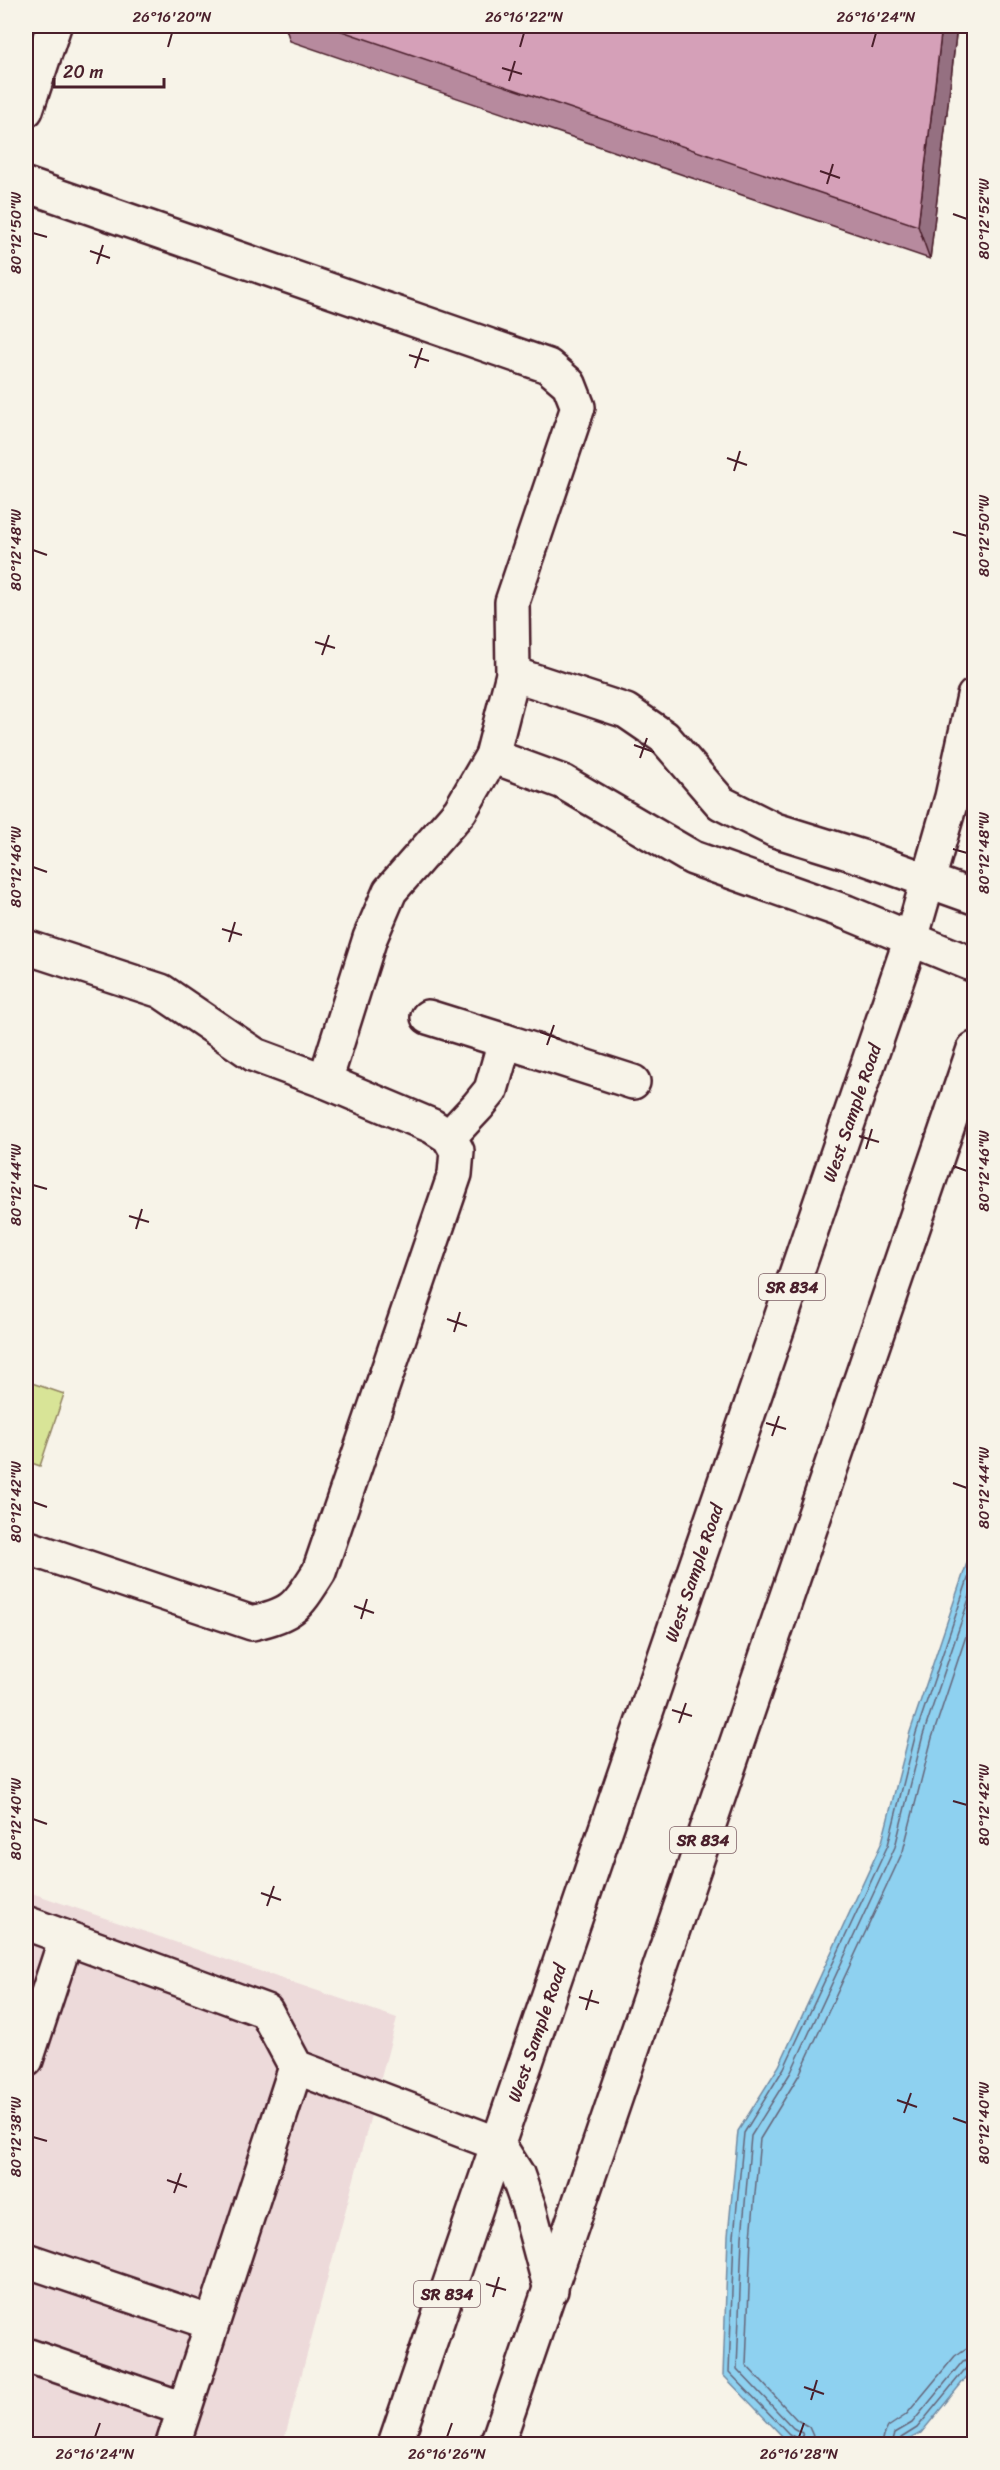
<svg xmlns="http://www.w3.org/2000/svg" width="1000" height="2470" font-family="Sriracha,sans-serif">
	<style>
		.built { fill: #eddada }
		.green { fill: #d8e497; stroke: #918261; stroke-width: 1.5 }
		.water { fill: #8ed1f0; stroke: #738aa1; stroke-width: 1.5 }
		.lines { fill: none; stroke-linecap: round; stroke-linejoin: round }
		.shore { stroke: #65667a; stroke-width: 1.5 }
		.minor-casing { stroke: #4a1f2b; stroke-width: 38 }
		.major-casing { stroke: #4a1f2b; stroke-width: 38 }
		.minor { stroke: #f7f3e8; stroke-width: 33 }
		.major { stroke: #f7f3e8; stroke-width: 33 }
		.wall { fill: #b78a9e; stroke: #4a1f2b; stroke-width: 1.5 }
		.shaded-wall { fill: #957081; stroke: #4a1f2b; stroke-width: 1.5 }
		.building { fill: #d5a0b8; stroke: #4a1f2b; stroke-width: 1.5 }
		.ticks { fill: none; stroke: #4a1f2b; stroke-width: 2 }
		.labels { text-anchor: middle; stroke-width: 4.5; stroke-linejoin: round; paint-order: stroke }
		.shield { fill: #f7f3e8; stroke: #7e5f64; stroke-width: 1.5 }
		.shield-label { font-size: 16px; font-weight: bold; fill: #4a1f2b }
		.street-label { font-size: 18px; fill: #4a1f2b; stroke: #f7f3e8 }
		.neatline { fill: none; stroke: #4a1f2b; stroke-width: 2 }
		.ticks-label { font-size: 15px; text-anchor: middle; fill: #4a1f2b }
	</style>
	<rect width="100%" height="100%" fill="#f7f3e8"/>
	<filter id="ink" filterUnits="userSpaceOnUse"><feTurbulence type="fractalNoise" baseFrequency=".0167" numOctaves="2"/><feDisplacementMap in="SourceGraphic" scale="12" xChannelSelector="R" yChannelSelector="G"/><feConvolveMatrix kernelMatrix="1 2 1 2 8 2 1 2 1" color-interpolation-filters="sRGB"/></filter>
	<g filter="url(#ink)">
		<path class="built" d="M 26,1891 L 397,2018 L 283,2444 L 26,2444 Z"/>
		<path class="green" d="M 26,1381 L 64,1394 L 40,1466 L 26,1461 Z"/>
		<path class="water" d="M 974,1542 L 974,2368 L 921,2433 L 901,2444 L 803,2444 L 786,2440 L 723,2375 L 728,2236 L 738,2131 L 779,2066 L 882,1842 L 910,1732 Z"/>
		<g class="lines">
			<g class="shore">
				<path d="M 798,2444 L 796,2438 L 789,2434 L 729,2372 L 734,2236 L 744,2133 L 784,2068 L 888,1845 L 916,1733 L 974,1561"/>
				<path d="M 805,2444 L 802,2433 L 793,2428 L 737,2369 L 742,2237 L 751,2136 L 791,2072 L 895,1847 L 923,1735 L 974,1584"/>
				<path d="M 814,2444 L 813,2436 L 809,2427 L 797,2420 L 746,2365 L 751,2237 L 760,2139 L 799,2075 L 903,1851 L 932,1738 L 974,1612"/>
				<path d="M 882,2444 L 884,2435 L 888,2427 L 906,2415 L 955,2356 L 965,2349 L 974,2348"/>
				<path d="M 892,2444 L 895,2433 L 912,2423 L 963,2361 L 974,2357"/>
				<path d="M 899,2444 L 901,2438 L 917,2428 L 967,2367 L 974,2364"/>
			</g>
			<defs>
				<g id="minor">
					<path d="M 26,110 L 54,26"/>
					<path d="M 26,185 L 548,366 L 569,384 L 578,407 L 512,602 L 513,674 L 492,756 L 460,811 L 390,891 L 370,938 L 325,1081"/>
					<path d="M 513,674 L 626,711 L 664,737 L 721,803 L 775,830 L 865,858 L 974,897"/>
					<path d="M 492,756 L 563,782 L 693,858 L 846,912 L 974,965"/>
					<path d="M 26,947 L 161,991 L 255,1055 L 325,1081 L 432,1126 L 449,1137 L 457,1151 L 455,1174 L 319,1572 C 297,1606 294,1614 252,1623 L 26,1547"/>
					<path d="M 428,1017 L 505,1041 L 491,1090 L 478,1106 L 449,1137"/>
					<path d="M 505,1041 L 633,1082"/>
					<path d="M 26,1923 L 266,2011 L 296,2067 L 498,2144"/>
					<path d="M 26,2060 L 66,1938"/>
					<path d="M 26,2260 L 212,2323"/>
					<path d="M 26,2355 L 184,2409"/>
					<path d="M 173,2444 L 296,2067"/>
				</g>
				<g id="major">
					<path d="M 498,2144 L 517,2174 L 529,2208 L 551,2290"/>
					<path d="M 395,2444 L 911,939 L 952,797 L 974,696"/>
					<path d="M 497,2444 L 974,1049"/>
				</g>
			</defs>
			<use href="#minor" class="minor-casing"/>
			<use href="#major" class="major-casing"/>
			<use href="#minor" class="minor"/>
			<use href="#major" class="major"/>
		</g>
		<path class="wall" d="M 285,26 L 957,26 L 930,259 L 290,41 Z"/>
		<path class="shaded-wall" d="M 942,26 L 957,26 L 930,259 L 918,226 Z"/>
		<path class="building" d="M 327,26 L 942,26 L 918,226 Z"/>
	</g>
	<path class="ticks" d="M 168,47 L 172,33M 520,47 L 524,33M 872,47 L 876,33M 502,68 L 522,74M 509,81 L 515,61M 820,171 L 840,178M 827,184 L 833,164M 953,214 L 967,219M 33,233 L 47,237M 90,251 L 110,258M 97,264 L 103,245M 409,355 L 429,361M 415,368 L 422,348M 727,458 L 747,465M 734,471 L 740,451M 953,532 L 967,536M 33,550 L 47,555M 315,642 L 335,648M 322,655 L 329,635M 634,745 L 654,752M 640,758 L 647,738M 953,849 L 967,853M 33,867 L 47,872M 222,929 L 242,935M 229,942 L 235,922M 540,1032 L 560,1039M 547,1045 L 554,1025M 859,1136 L 879,1142M 866,1149 L 872,1129M 953,1166 L 967,1171M 33,1185 L 47,1189M 129,1216 L 149,1222M 136,1229 L 142,1209M 447,1319 L 467,1326M 454,1332 L 460,1312M 766,1423 L 786,1429M 772,1436 L 779,1416M 953,1483 L 967,1488M 33,1502 L 47,1507M 354,1606 L 374,1613M 361,1619 L 367,1599M 672,1710 L 692,1716M 679,1723 L 686,1703M 953,1801 L 967,1805M 33,1819 L 47,1824M 261,1893 L 281,1900M 267,1906 L 274,1886M 579,1997 L 599,2003M 586,2010 L 592,1990M 897,2100 L 917,2107M 904,2113 L 911,2093M 953,2118 L 967,2123M 33,2137 L 47,2141M 167,2180 L 187,2187M 174,2193 L 181,2173M 486,2284 L 506,2290M 493,2297 L 499,2277M 804,2387 L 824,2394M 811,2400 L 817,2380M 95,2437 L 100,2423M 447,2437 L 452,2423M 799,2437 L 804,2423"/>
	<g class="labels">
		<g class="shield">
			<rect x="759" y="1274" width="66" height="26" rx="4.5"/>
			<rect x="670" y="1827" width="66" height="26" rx="4.5"/>
			<rect x="414" y="2281" width="66" height="26" rx="4.5"/>
		</g>
		<g class="shield-label">
			<text x="792" y="1293">SR 834</text>
			<text x="703" y="1846">SR 834</text>
			<text x="447" y="2300">SR 834</text>
		</g>
		<g class="street-label">
			<text transform="translate(852 1113) rotate(-71)" y="6">West Sample Road</text>
			<text transform="translate(694 1573) rotate(-71)" y="6">West Sample Road</text>
			<text transform="translate(537 2033) rotate(-71)" y="6">West Sample Road</text>
		</g>
	</g>
	<rect width="1000" height="2470" fill="none" stroke="#f7f3e8" stroke-width="66"/>
	<path d="M54 78v9h110v-9" fill="none" stroke="#4a1f2b" stroke-width="3"/>
	<text x="63" y="78" font-size="18" fill="#4a1f2b" stroke="#f7f3e8" stroke-width="4.5" paint-order="stroke">20 m</text>
	<rect x="33" y="33" width="934" height="2404" class="neatline"/>
	<g class="ticks-label">
		<text x="172" y="22">26°16'20"N</text>
		<text x="524" y="22">26°16'22"N</text>
		<text x="876" y="22">26°16'24"N</text>
		<text transform="translate(984 219) rotate(-90)" y="5">80°12'52"W</text>
		<text transform="translate(16 233) rotate(-90)" y="5">80°12'50"W</text>
		<text transform="translate(984 536) rotate(-90)" y="5">80°12'50"W</text>
		<text transform="translate(16 550) rotate(-90)" y="5">80°12'48"W</text>
		<text transform="translate(984 853) rotate(-90)" y="5">80°12'48"W</text>
		<text transform="translate(16 867) rotate(-90)" y="5">80°12'46"W</text>
		<text transform="translate(984 1171) rotate(-90)" y="5">80°12'46"W</text>
		<text transform="translate(16 1185) rotate(-90)" y="5">80°12'44"W</text>
		<text transform="translate(984 1488) rotate(-90)" y="5">80°12'44"W</text>
		<text transform="translate(16 1502) rotate(-90)" y="5">80°12'42"W</text>
		<text transform="translate(984 1805) rotate(-90)" y="5">80°12'42"W</text>
		<text transform="translate(16 1819) rotate(-90)" y="5">80°12'40"W</text>
		<text transform="translate(984 2123) rotate(-90)" y="5">80°12'40"W</text>
		<text transform="translate(16 2137) rotate(-90)" y="5">80°12'38"W</text>
		<text x="95" y="2459">26°16'24"N</text>
		<text x="447" y="2459">26°16'26"N</text>
		<text x="799" y="2459">26°16'28"N</text>
	</g>
</svg>
